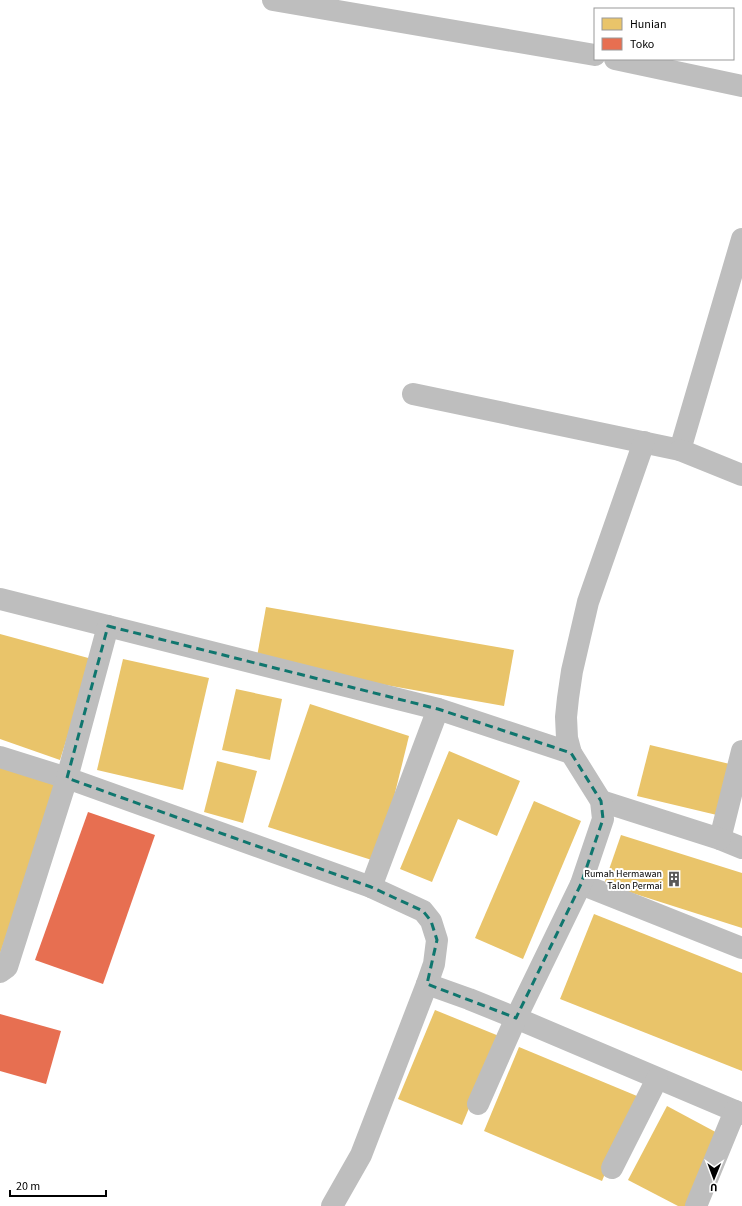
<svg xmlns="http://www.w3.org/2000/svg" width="742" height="1206" font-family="'Source Sans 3',sans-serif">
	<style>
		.homes { fill: #e9c46a }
		.shops { fill: #e76f51 }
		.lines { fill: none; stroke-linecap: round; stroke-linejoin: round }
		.minor { stroke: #bebebe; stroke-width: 22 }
		.marked { fill: none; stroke: #0f766e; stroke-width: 3; stroke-dasharray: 8 5; stroke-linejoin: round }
		.labels { text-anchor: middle; stroke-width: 4; stroke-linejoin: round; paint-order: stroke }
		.poi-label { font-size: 10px; fill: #000; stroke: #fff; text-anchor: end }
	</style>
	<rect width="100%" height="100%" fill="#fff"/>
	<g class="homes">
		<path d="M 266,607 L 514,650 L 504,706 L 256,662 Z"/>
		<path d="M 0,634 L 92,659 L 60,760 L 0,739 Z"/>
		<path d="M 123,659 L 209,678 L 183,790 L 97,770 Z"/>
		<path d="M 236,689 L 282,699 L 270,760 L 222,750 Z"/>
		<path d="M 310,704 L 409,736 L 378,862 L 268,827 Z"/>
		<path d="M 650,745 L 734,765 L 721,816 L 637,796 Z"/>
		<path d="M 449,751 L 520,781 L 497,836 L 458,819 L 432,882 L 400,869 Z"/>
		<path d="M 217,761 L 257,771 L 243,823 L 204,812 Z"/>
		<path d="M 0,763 L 58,783 L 0,954 Z"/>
		<path d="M 534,801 L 581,821 L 523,959 L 475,938 Z"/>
		<path d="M 621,835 L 742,873 L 742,928 L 604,884 Z"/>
		<path d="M 594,914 L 742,973 L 742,1071 L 560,999 Z"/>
		<path d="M 435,1010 L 499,1036 L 462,1125 L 398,1099 Z"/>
		<path d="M 519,1047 L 637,1096 L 602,1181 L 484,1131 Z"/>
		<path d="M 667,1106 L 723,1136 L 686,1206 L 678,1206 L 628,1180 Z"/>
	</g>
	<g class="shops">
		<path d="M 88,812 L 155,835 L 103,984 L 35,960 Z"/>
		<path d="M 0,1014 L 61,1031 L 46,1084 L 0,1071 Z"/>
	</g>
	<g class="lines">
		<g class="minor">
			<path d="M 273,0 L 595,55"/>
			<path d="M 615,59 L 742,86"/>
			<path d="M 413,394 L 680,450 L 742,239"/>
			<path d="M 680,450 L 742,475"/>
			<path d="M 0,599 L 438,709 L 571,753"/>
			<path d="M 742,751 L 720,839 L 742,848"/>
			<path d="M 0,757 L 67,778 L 371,887 L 423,911 L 431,921 L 437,940 L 434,964 L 427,984 L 469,999 L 516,1018 L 742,1114"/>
			<path d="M 601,801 L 720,839"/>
			<path d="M 581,884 L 742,948"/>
			<path d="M 371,887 L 438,709"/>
			<path d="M 0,972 L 7,967 L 67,778 L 108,626"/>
			<path d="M 478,1104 L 516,1018 L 581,884 L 603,819 L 601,801 L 571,753 L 567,738 L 566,717 L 568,698 L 572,671 L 588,602 L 644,442"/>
			<path d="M 612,1168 L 657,1079"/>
			<path d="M 332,1206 L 361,1155 L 427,984"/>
			<path d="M 696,1206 L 735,1111"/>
		</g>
	</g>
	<path class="marked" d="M 108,626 L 438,709 L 571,753 L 601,801 L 603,819 L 581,884 L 516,1018 L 427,984 L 437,940 L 431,921 L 423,911 L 371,887 L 67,778 Z"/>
	<defs>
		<symbol id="building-bare" viewBox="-9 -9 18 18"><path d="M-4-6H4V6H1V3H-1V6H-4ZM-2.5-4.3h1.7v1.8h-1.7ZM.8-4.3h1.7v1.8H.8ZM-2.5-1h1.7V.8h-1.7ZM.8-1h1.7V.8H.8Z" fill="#595959" stroke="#fff" stroke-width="2.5" paint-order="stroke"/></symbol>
	</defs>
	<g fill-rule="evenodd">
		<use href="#building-bare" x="663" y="868" width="22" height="22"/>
	</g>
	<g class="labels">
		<g class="poi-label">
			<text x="662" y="877">Rumah Hermawan<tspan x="662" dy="12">Talon Permai</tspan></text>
		</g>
	</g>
	<rect x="594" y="8" width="140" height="52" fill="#ffffff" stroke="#999999"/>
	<rect x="602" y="18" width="20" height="12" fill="#e9c46a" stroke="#999999"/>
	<text x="630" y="28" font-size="12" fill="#000000">Hunian</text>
	<rect x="602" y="38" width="20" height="12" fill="#e76f51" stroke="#999999"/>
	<text x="630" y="48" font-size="12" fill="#000000">Toko</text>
	<g transform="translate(714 1178) rotate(181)" stroke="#ffffff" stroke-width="3" paint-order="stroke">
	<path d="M0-3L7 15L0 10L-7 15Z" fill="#000000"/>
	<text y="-6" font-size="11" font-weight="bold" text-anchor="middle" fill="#000000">U</text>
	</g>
	<path d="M10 1190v6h96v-6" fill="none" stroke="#000000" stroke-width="2"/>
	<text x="16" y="1190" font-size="12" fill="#000000" stroke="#ffffff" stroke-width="3" paint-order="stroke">20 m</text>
</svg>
